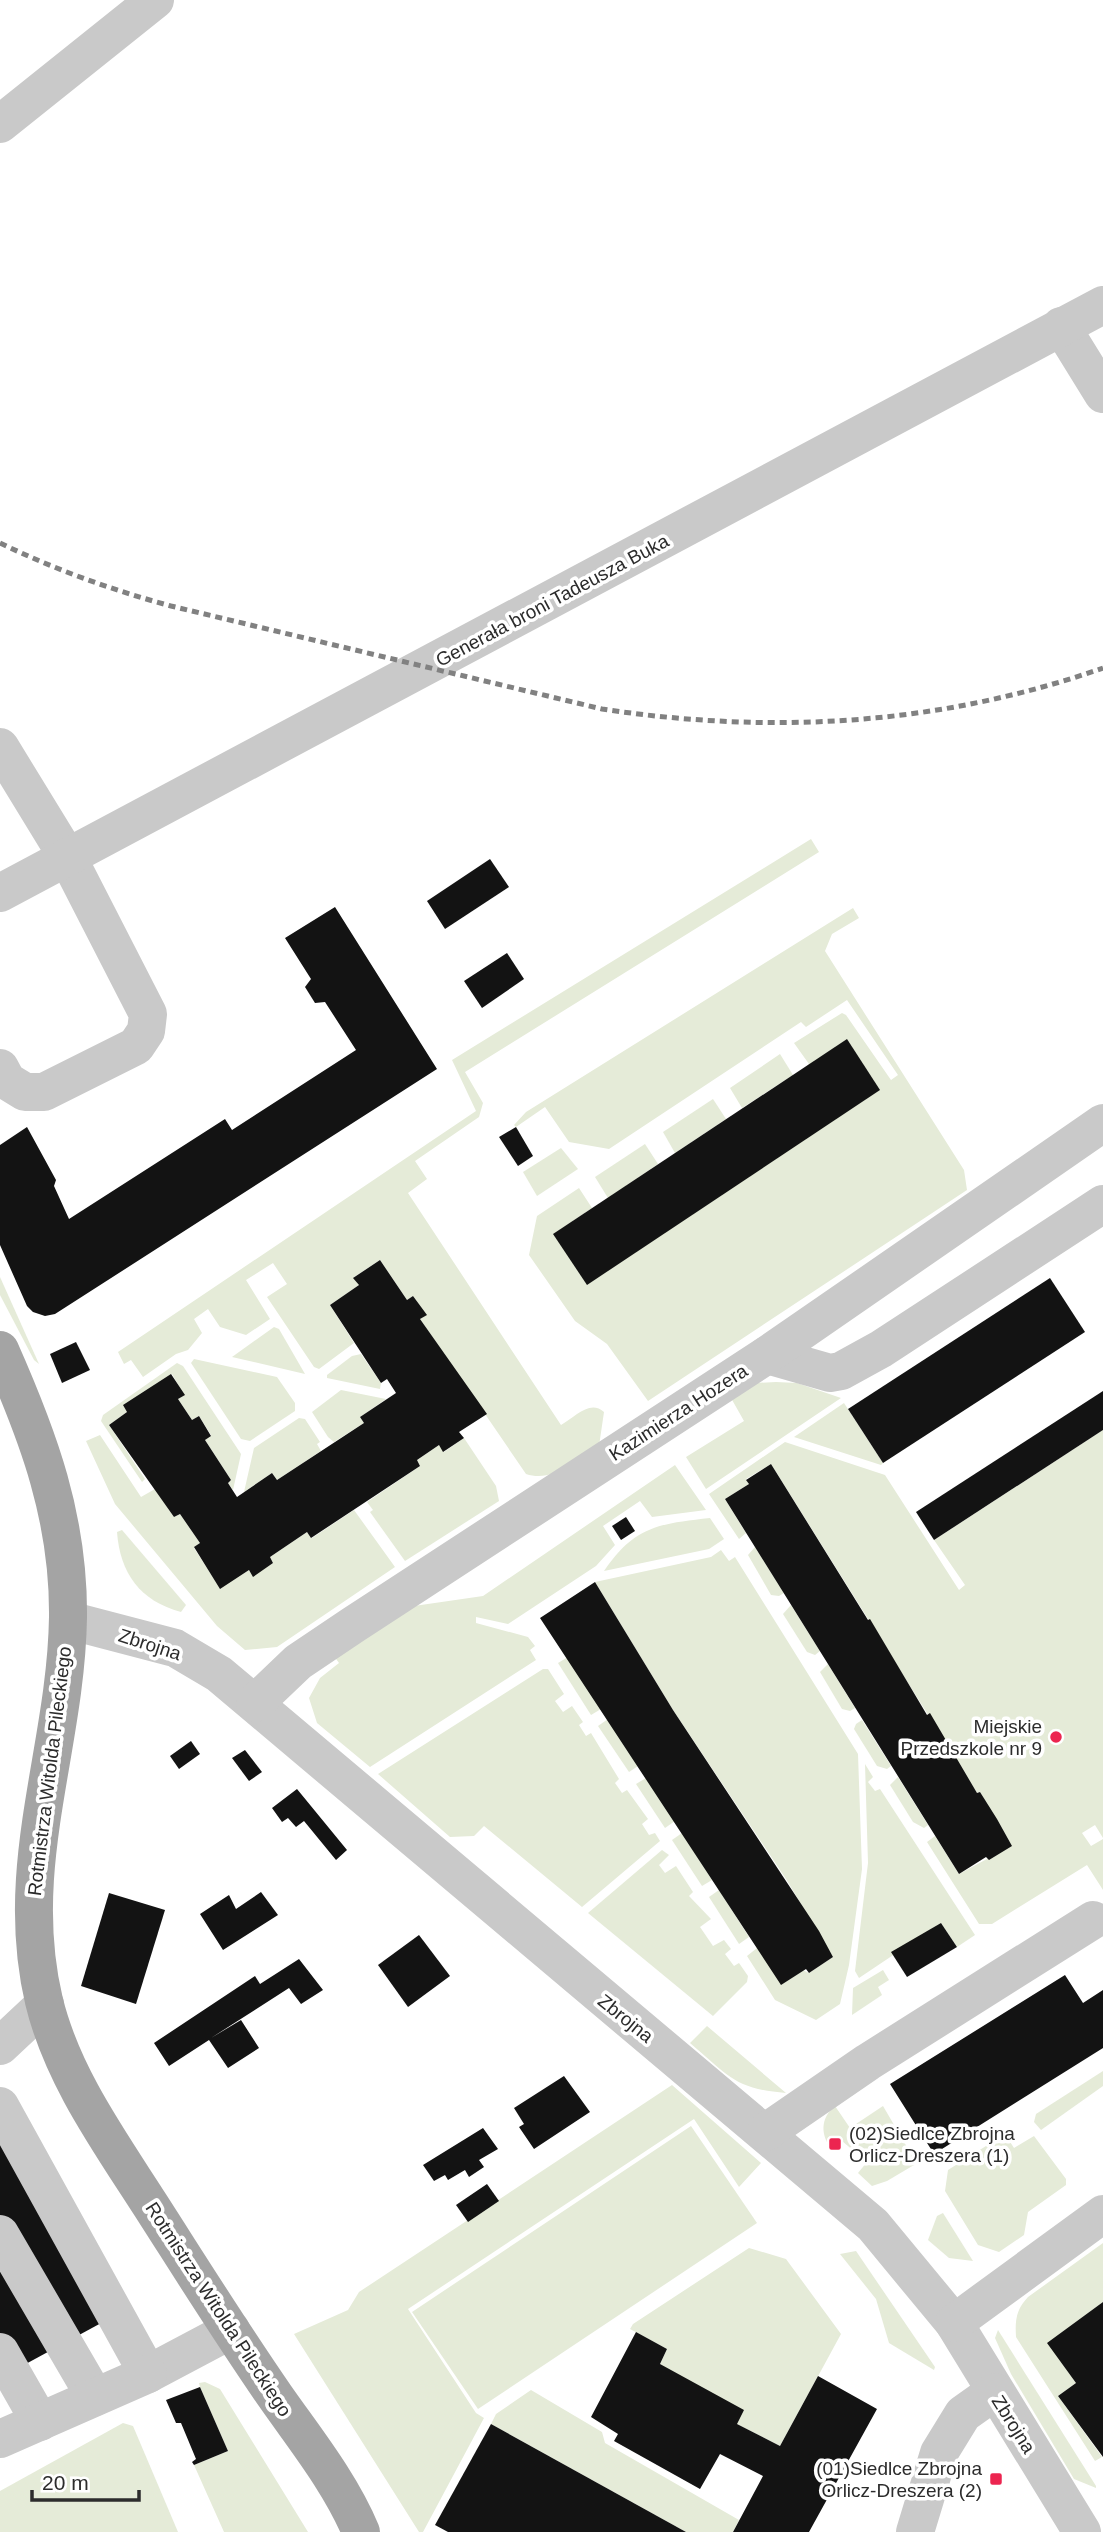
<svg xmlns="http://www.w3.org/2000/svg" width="1103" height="2532" font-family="Arial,sans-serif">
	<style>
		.green { fill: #e5ebd8 }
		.building { fill: #131313 }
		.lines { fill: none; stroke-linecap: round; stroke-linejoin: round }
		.minor { stroke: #c9c9c9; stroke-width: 38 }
		.major { stroke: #a4a4a4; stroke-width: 38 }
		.rail { stroke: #818181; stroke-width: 5; stroke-dasharray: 7 5; stroke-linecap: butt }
		.poi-dot { fill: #ec2550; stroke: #fff; stroke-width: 2.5 }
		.labels { text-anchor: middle; stroke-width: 7; stroke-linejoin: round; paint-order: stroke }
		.street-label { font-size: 19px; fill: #2c2c2c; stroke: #fff }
		.poi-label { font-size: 19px; fill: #2c2c2c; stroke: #fff; text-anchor: end }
	</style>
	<rect width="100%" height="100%" fill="#fff"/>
	<g class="green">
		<path d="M 811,839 L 819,852 L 465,1072 L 483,1103 L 479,1117 L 415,1161 L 427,1179 L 408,1193 L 561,1425 C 575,1417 590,1399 604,1412 L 599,1446 C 576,1460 553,1483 526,1474 L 420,1319 L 426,1315 L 413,1296 L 407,1300 L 380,1260 L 354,1277 L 359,1285 L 330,1305 L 354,1343 L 319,1369 L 314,1367 L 267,1297 L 287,1284 L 273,1263 L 246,1280 L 270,1319 L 246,1335 L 220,1327 L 208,1309 L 194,1319 L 202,1333 L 188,1350 L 176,1354 L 143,1377 L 131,1360 L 124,1364 L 118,1352 L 476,1111 L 452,1060 Z"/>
		<path d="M 853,908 L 859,918 L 832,934 L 825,951 L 964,1170 L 967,1190 L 648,1401 L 607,1344 L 575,1321 L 529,1255 L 537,1216 L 579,1188 L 592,1208 L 554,1234 L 587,1284 L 809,1064 L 794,1043 L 842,1013 L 846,1015 L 891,1080 L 898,1075 L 847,1000 L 806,1027 L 801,1022 L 609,1149 L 569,1142 L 545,1107 L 516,1127 L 514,1125 L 526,1112 Z"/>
		<path d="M 780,1054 L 793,1075 L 742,1108 L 730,1088 Z"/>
		<path d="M 713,1099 L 726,1119 L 675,1153 L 663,1132 Z"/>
		<path d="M 645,1144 L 658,1164 L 608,1198 L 595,1177 Z"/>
		<path d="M 561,1148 L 578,1169 L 537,1196 L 523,1172 Z"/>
		<path d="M 0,1277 L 39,1364 L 34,1360 L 0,1295 Z"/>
		<path d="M 274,1327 L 279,1329 L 305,1374 L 232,1357 Z"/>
		<path d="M 361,1354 L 381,1383 L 380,1389 L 327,1378 L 327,1375 L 352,1356 Z"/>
		<path d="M 194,1359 L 277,1377 L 295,1403 L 295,1411 L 250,1441 L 241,1439 L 191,1363 Z"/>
		<path d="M 177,1363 L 183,1366 L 241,1454 L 233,1490 L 228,1483 L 231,1480 L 205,1440 L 211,1435 L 199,1416 L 192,1420 L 178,1399 L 184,1395 L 172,1374 L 124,1405 L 127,1412 L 109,1425 L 145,1479 L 142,1482 L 101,1421 L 103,1415 Z"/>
		<path d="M 776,1382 L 797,1383 L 841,1398 L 706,1489 L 686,1457 L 744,1421 L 731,1398 L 754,1383 Z"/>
		<path d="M 341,1390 L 386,1399 L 360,1417 L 364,1423 L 334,1442 L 328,1437 L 312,1412 Z"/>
		<path d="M 844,1403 L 883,1463 L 881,1465 L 794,1437 Z"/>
		<path d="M 299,1418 L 305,1419 L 320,1442 L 317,1444 L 321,1451 L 277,1480 L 272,1473 L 244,1492 L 254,1448 Z"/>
		<path d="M 1103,1430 L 1103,1838 L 1095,1825 L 1082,1833 L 1091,1846 L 1103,1839 L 1103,1890 L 1087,1865 L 992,1924 L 979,1924 L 927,1842 L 935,1836 L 959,1874 L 1011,1846 L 980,1792 L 977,1793 L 771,1464 L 746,1479 L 749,1484 L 725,1499 L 746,1533 L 739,1539 L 709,1494 L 785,1442 L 885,1475 L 959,1590 L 965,1585 L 934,1540 Z"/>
		<path d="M 100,1435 L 141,1497 L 155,1489 L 174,1517 L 180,1514 L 200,1543 L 194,1548 L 220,1588 L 249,1570 L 253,1576 L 273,1563 L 270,1557 L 307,1532 L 312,1538 L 354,1510 L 395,1567 L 277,1647 L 245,1650 L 217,1626 L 115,1504 L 86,1441 Z"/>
		<path d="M 464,1438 L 496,1486 L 499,1501 L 405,1561 L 370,1512 L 373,1510 L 367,1502 L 420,1466 L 417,1460 L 439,1445 L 444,1452 Z"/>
		<path d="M 675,1465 L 706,1510 L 652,1517 L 640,1501 L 603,1526 L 615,1545 L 596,1566 L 508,1624 L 476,1617 L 476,1623 L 528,1637 L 535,1646 L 530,1650 L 536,1660 L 370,1767 L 317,1723 L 309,1698 L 320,1678 L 339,1663 L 334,1656 L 414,1606 L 483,1596 Z"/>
		<path d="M 710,1518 L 724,1539 L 709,1549 L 604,1571 C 635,1526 658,1524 710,1518 Z"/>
		<path d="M 122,1530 L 186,1605 L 181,1612 C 140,1601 120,1573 117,1532 Z"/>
		<path d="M 755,1547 L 784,1593 L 779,1596 L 771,1595 L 748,1555 Z"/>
		<path d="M 721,1550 L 729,1561 L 735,1557 L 858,1754 L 862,1869 L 849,1965 L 840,2004 L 816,2020 L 775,2000 L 747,1956 L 757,1948 L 809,1973 L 833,1957 L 786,1879 L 673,1710 L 595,1582 L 711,1557 Z"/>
		<path d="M 791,1605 L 820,1651 L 815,1655 L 807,1652 L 783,1614 Z"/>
		<path d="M 568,1657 L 601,1709 L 591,1715 L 558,1663 Z"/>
		<path d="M 828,1664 L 855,1708 L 850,1711 L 842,1709 L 820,1672 Z"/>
		<path d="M 543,1669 L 548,1669 L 564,1694 L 555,1701 L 563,1712 L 572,1706 L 583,1722 L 579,1725 L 586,1736 L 591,1733 L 619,1779 L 615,1783 L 622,1793 L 627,1790 L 648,1819 L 642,1824 L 649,1835 L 655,1833 L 660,1841 L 582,1907 L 484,1826 L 474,1836 L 450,1837 L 378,1774 Z"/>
		<path d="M 608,1719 L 638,1766 L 629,1772 L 598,1726 Z"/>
		<path d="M 862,1720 L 891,1766 L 887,1769 L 877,1766 L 854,1729 L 856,1724 Z"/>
		<path d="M 865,1764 L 873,1777 L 868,1782 L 875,1791 L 880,1789 L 975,1935 L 957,1947 L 941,1923 L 859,1978 L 855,1971 L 868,1863 Z"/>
		<path d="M 898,1777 L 928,1825 L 924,1828 L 913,1822 L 890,1785 Z"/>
		<path d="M 646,1778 L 675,1821 L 665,1828 L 636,1784 Z"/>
		<path d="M 682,1833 L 712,1880 L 702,1886 L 672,1840 Z"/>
		<path d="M 662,1850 L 669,1855 L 659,1865 L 665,1873 L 676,1866 L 693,1892 L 689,1896 L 711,1919 L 700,1927 L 713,1946 L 724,1940 L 731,1949 L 725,1954 L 734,1966 L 739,1963 L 748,1976 L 747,1982 L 713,2016 L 588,1913 Z"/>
		<path d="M 719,1890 L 749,1937 L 739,1944 L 709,1897 Z"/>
		<path d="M 883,1970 L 889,1980 L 878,1987 L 882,1995 L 852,2015 L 853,1988 Z"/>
		<path d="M 707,2026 L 786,2093 C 734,2089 728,2075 690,2043 Z"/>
		<path d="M 1103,2071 L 1103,2086 L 1041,2130 L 1034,2122 L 1036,2114 Z"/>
		<path d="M 672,2085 L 761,2163 L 739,2187 L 694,2119 L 408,2309 L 476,2413 L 484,2418 L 423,2532 L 419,2532 L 294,2334 L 348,2310 L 359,2292 Z"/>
		<path d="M 835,2106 L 850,2128 L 883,2106 L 914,2159 L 914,2165 L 887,2181 L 872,2186 L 858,2173 L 867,2162 L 842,2141 L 833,2151 C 820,2136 820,2118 835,2106 Z"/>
		<path d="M 691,2126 L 757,2223 L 478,2409 L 412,2312 Z"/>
		<path d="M 1005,2134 L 1014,2148 L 1034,2136 L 1066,2179 L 1066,2185 L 1028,2212 L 1024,2235 L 999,2252 L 978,2245 L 945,2191 L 948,2170 Z"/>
		<path d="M 943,2213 L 973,2261 L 949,2258 L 928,2240 L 937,2216 Z"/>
		<path d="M 1103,2243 L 1103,2302 L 1048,2343 L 1076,2383 L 1058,2396 L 1102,2457 L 1095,2461 L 1016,2337 C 1015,2320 1016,2310 1028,2297 Z"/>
		<path d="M 749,2248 L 786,2259 L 841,2334 L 780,2446 L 737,2424 L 660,2364 L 667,2349 L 630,2329 L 633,2324 Z"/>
		<path d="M 856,2251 L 935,2367 L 934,2370 L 889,2343 L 876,2299 L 840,2254 Z"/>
		<path d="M 998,2330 L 1096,2486 L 1096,2488 L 1074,2479 L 1011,2374 L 995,2338 Z"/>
		<path d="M 205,2382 L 220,2389 L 308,2532 L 224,2532 L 194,2465 L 228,2451 L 200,2387 L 199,2383 Z"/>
		<path d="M 531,2390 L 602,2432 L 605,2443 L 739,2520 L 733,2532 L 686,2532 L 491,2424 L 496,2414 Z"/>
		<path d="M 123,2423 L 133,2426 L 178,2532 L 0,2532 L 0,2491 Z"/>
	</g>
	<g class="building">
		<path d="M 490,859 L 509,887 L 445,929 L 427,901 Z"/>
		<path d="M 335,907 L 437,1069 L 55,1314 L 45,1316 L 33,1312 L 27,1306 L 0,1245 L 0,1145 L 27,1127 L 56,1180 L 54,1186 L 69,1219 L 225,1119 L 232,1130 L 356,1050 L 325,1002 L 315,1003 L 305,987 L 311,979 L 285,938 Z"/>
		<path d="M 507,953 L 524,979 L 482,1008 L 464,981 Z"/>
		<path d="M 847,1039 L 880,1090 L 587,1285 L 553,1234 Z"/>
		<path d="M 516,1127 L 533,1156 L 518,1166 L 499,1137 Z"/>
		<path d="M 380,1260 L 407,1300 L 413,1296 L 427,1315 L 420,1319 L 487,1414 L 459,1432 L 464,1438 L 443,1452 L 439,1445 L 417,1460 L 420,1466 L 311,1538 L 307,1532 L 270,1557 L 273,1563 L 253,1577 L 249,1570 L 220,1589 L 194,1547 L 200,1543 L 180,1514 L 174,1517 L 109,1425 L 127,1412 L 123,1405 L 171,1374 L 185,1395 L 178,1399 L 192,1420 L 199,1416 L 211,1436 L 205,1440 L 231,1480 L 228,1483 L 237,1497 L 272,1473 L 277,1480 L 364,1423 L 360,1417 L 396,1393 L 387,1379 L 381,1383 L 330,1305 L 359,1285 L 353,1278 Z"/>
		<path d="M 1050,1278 L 1085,1332 L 883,1463 L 848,1409 Z"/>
		<path d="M 76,1342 L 90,1370 L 62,1383 L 50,1354 Z"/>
		<path d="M 1103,1391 L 1103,1430 L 934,1540 L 916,1512 Z"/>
		<path d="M 771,1464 L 868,1620 L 870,1619 L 927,1715 L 930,1713 L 977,1793 L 980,1792 L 997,1819 L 1012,1846 L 989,1860 L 986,1857 L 959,1874 L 725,1499 L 749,1484 L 746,1480 Z"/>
		<path d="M 626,1517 L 635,1531 L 621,1540 L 612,1526 Z"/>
		<path d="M 595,1582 L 673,1710 L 819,1931 L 833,1957 L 809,1973 L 806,1969 L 781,1985 L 540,1618 Z"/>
		<path d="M 191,1741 L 200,1754 L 179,1769 L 170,1756 Z"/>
		<path d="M 245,1750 L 262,1772 L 249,1781 L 232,1758 Z"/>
		<path d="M 297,1789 L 347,1850 L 336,1860 L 304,1821 L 296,1827 L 288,1818 L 282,1822 L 272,1808 Z"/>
		<path d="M 261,1892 L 278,1915 L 223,1950 L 200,1914 L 229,1895 L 236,1909 Z"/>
		<path d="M 109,1893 L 165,1910 L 136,2004 L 81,1986 Z"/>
		<path d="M 941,1923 L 957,1947 L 907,1977 L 891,1952 Z"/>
		<path d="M 419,1935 L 450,1976 L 408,2007 L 378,1965 Z"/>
		<path d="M 299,1959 L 323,1990 L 301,2004 L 289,1988 L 211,2038 L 241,2020 L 259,2048 L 228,2068 L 209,2040 L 169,2066 L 154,2043 L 255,1976 L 260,1984 Z"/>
		<path d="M 1065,1975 L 1083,2003 L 1103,1990 L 1103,2048 L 934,2154 L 890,2084 Z"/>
		<path d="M 564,2076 L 590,2112 L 534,2149 L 519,2127 L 524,2124 L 514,2108 Z"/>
		<path d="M 483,2128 L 498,2149 L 479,2160 L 484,2167 L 469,2177 L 465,2170 L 448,2180 L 445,2175 L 434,2181 L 423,2165 Z"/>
		<path d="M 0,2137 L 103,2322 L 0,2378 Z"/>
		<path d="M 487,2184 L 499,2201 L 468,2222 L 456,2205 Z"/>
		<path d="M 1103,2302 L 1103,2457 L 1058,2396 L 1076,2383 L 1047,2343 Z"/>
		<path d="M 636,2332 L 667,2349 L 660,2364 L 744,2410 L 737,2424 L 780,2446 L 818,2376 L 877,2409 L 809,2532 L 733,2532 L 763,2476 L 720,2454 L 700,2489 L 614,2441 L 618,2434 L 591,2417 Z"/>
		<path d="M 200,2387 L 228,2451 L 194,2465 L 192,2462 L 196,2459 L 181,2423 L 176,2423 L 166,2400 Z"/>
		<path d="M 491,2424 L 686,2532 L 448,2532 L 435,2525 Z"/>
	</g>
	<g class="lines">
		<g class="minor">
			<path d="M 0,124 L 155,0"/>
			<path d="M 1061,326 L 1103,394"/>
			<path d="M 0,747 L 68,858 L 148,1014 L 146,1031 L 136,1046 L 44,1092 L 25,1092 L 7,1081 L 0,1068"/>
			<path d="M 0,893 L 1103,305"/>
			<path d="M 767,1355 L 830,1373 L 841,1371 L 881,1349 L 1103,1204"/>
			<path d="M 68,1620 L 175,1648 L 219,1674 L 873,2225 L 954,2323 L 1082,2532"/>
			<path d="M 255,1703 L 298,1662 L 353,1625 L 767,1355 L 1103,1123"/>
			<path d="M 0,2046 L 45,2004"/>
			<path d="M 0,2106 L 148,2374 L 231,2330"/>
			<path d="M 766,2132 L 868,2062 L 1093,1920"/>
			<path d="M 0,2234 L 95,2397"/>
			<path d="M 954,2323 L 1103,2214"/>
			<path d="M 0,2352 L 40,2422"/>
			<path d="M 0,2439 L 148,2374"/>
			<path d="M 915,2532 L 939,2453 L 963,2414 L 994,2392"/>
		</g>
		<path class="major" d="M 0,1350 C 39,1438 69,1519 68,1617 C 66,1749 12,1866 44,2001 C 62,2076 110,2142 151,2206 C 192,2270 232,2334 275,2396 C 305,2439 340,2482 361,2532"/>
		<path class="rail" d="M 0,543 C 56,570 112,590 171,606 L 602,709 C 773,735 940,725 1103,668"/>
	</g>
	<g class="poi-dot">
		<circle cx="1056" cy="1737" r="7"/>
		<rect x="828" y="2137" width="14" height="14" rx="3.5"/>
		<rect x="989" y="2472" width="14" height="14" rx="3.5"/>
	</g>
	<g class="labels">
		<g class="street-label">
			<text transform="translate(552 600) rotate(-28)" y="7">Generała broni Tadeusza Buka</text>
			<text transform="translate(678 1412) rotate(-33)" y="7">Kazimierza Hozera</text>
			<text transform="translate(150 1644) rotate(18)" y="7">Zbrojna</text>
			<text transform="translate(49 1771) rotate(-83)" y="7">Rotmistrza Witolda Pileckiego</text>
			<text transform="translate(626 2018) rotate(39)" y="7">Zbrojna</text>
			<text transform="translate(219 2309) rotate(57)" y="7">Rotmistrza Witolda Pileckiego</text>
			<text transform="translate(1014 2424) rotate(58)" y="7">Zbrojna</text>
		</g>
		<g class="poi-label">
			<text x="1042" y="1733">Miejskie<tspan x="1042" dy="22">Przedszkole nr 9</tspan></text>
			<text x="849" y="2140" text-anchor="start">(02)Siedlce Zbrojna<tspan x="849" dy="22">Orlicz-Dreszera (1)</tspan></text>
			<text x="982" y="2475">(01)Siedlce Zbrojna<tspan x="982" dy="22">Orlicz-Dreszera (2)</tspan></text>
		</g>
	</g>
	<path d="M32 2490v10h107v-10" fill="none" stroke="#2c2c2c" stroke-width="3.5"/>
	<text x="42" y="2490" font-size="21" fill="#2c2c2c" stroke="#ffffff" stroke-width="5" paint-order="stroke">20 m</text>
</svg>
